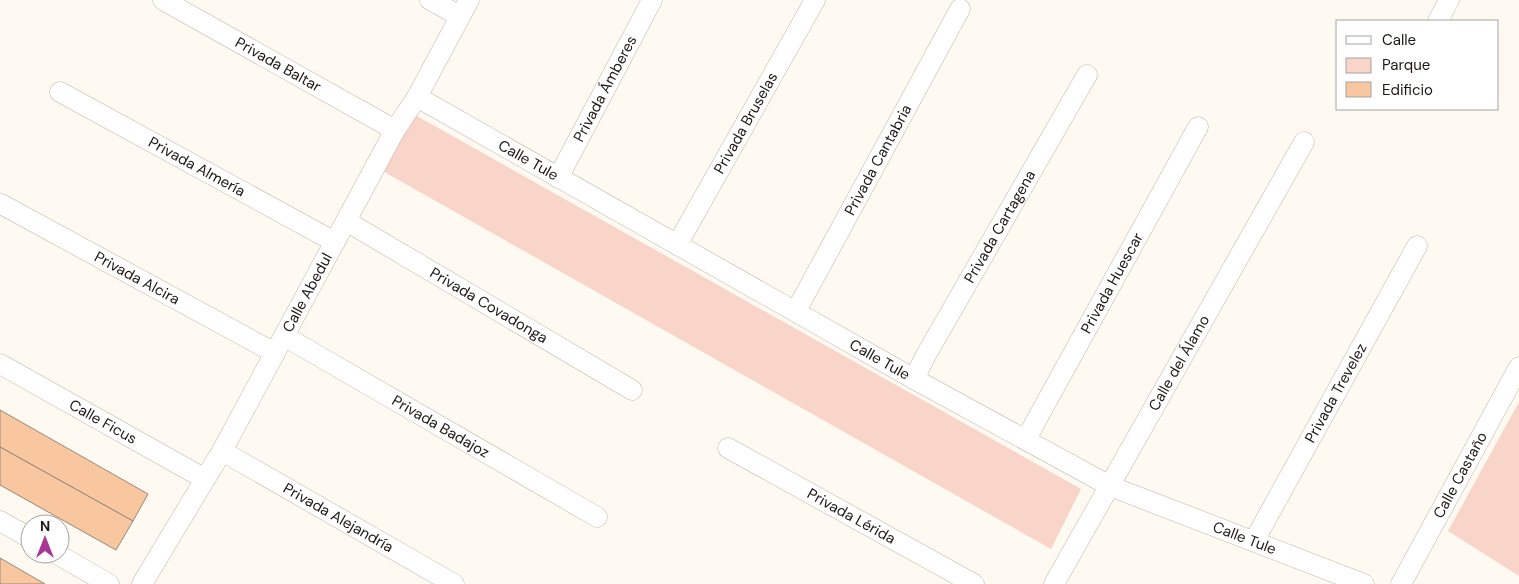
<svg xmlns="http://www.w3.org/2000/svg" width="1519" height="584" font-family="'DM Sans',sans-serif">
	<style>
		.green { fill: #f9d5c9 }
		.building { fill: #f9c79f; stroke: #93877d }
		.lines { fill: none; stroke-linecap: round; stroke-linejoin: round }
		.street-casing { stroke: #beb6a8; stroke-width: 21 }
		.street { stroke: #fff; stroke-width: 20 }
		.labels { text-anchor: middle; stroke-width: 4.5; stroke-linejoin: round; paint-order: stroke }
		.street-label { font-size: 15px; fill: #1c1914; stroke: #fff }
	</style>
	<rect width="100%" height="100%" fill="#fffaf1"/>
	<g class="green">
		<path d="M 408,111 L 1081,489 L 1051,549 L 372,165 Z"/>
		<path d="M 1519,402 L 1519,576 L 1448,531 Z"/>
	</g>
	<g class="building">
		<path d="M 0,410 L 148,494 L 133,521 L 0,447 Z"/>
		<path d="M 0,447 L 133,521 L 116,550 L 0,485 Z"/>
		<path d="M 0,558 L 45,584 L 0,584 Z"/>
	</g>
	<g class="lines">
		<defs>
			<g id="street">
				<path id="s1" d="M 163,0 L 395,130"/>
				<path d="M 430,0 L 460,16"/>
				<path d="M 1438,21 L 1449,0"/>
				<path id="s2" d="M 60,92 L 335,242"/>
				<path id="s3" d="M 417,97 L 914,379 L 1110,486 L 1364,584"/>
				<path id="s4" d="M 558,178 L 652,0"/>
				<path id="s5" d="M 1,204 L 275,353"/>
				<path id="s6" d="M 346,221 L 632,390"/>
				<path id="s7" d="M 677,245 L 815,0"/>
				<path id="s8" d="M 796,311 L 960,9"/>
				<path id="s9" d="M 284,336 L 597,517"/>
				<path id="s10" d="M 0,364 L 205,479"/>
				<path id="s11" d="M 914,379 L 926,355 L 1087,75"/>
				<path id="s12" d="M 1026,439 L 1198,127"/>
				<path id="s13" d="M 728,448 L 974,584"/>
				<path id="s14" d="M 222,451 L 454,584"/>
				<path d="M 0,521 L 30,538"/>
				<path id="s15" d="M 1254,541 L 1417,246"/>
				<path d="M 57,554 L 109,584"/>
				<path id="s16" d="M 142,584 L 222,451 L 395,130 L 417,97 L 469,0"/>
				<path id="s17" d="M 1054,584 L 1304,142"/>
				<path id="s18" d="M 1401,584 L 1519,367"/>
			</g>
		</defs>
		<use href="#street" class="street-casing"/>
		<use href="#street" class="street"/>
	</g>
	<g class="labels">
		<g class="street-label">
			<text dy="5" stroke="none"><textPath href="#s1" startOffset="132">Privada Baltar</textPath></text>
			<text dy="5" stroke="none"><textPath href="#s4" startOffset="101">Privada Ámberes</textPath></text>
			<text dy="5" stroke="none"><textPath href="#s7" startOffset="140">Privada Bruselas</textPath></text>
			<text dy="5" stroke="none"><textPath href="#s8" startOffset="172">Privada Cantabria</textPath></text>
			<text dy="5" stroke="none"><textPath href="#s3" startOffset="128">Calle Tule</textPath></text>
			<text dy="5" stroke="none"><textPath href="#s2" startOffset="156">Privada Almería</textPath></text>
			<text dy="5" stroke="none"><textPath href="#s11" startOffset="175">Privada Cartagena</textPath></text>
			<text dy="5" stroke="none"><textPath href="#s5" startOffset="155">Privada Alcira</textPath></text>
			<text dy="5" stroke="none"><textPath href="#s12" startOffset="178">Privada Huescar</textPath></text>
			<text dy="5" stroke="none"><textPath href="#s16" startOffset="335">Calle Abedul</textPath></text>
			<text dy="5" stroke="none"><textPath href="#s6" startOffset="166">Privada Covadonga</textPath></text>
			<text dy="5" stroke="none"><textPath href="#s3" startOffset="532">Calle Tule</textPath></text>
			<text dy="5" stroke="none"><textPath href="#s17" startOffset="254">Calle del Álamo</textPath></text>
			<text dy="5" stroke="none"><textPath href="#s15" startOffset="169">Privada Trevelez</textPath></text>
			<text dy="5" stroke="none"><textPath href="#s10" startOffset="118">Calle Ficus</textPath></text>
			<text dy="5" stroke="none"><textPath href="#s9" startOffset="181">Privada Badajoz</textPath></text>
			<text dy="5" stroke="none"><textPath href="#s18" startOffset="124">Calle Castaño</textPath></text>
			<text dy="5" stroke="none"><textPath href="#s13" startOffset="141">Privada Lérida</textPath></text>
			<text dy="5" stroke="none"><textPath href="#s14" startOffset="134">Privada Alejandría</textPath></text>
			<text dy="5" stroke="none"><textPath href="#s3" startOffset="939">Calle Tule</textPath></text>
		</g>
	</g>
	<rect x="1336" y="20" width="162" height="90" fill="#ffffff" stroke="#a4a3a1"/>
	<rect x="1346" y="36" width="25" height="8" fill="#ffffff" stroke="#a4a3a1"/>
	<text x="1382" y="45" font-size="15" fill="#1c1914">Calle</text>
	<rect x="1346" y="58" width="25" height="15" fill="#f9d5c9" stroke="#a4a3a1"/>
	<text x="1382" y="70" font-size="15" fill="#1c1914">Parque</text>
	<rect x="1346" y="82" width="25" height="15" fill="#f9c79f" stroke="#a4a3a1"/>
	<text x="1382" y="95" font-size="15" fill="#1c1914">Edificio</text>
	<g transform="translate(45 539)"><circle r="24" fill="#ffffff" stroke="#a4a3a1"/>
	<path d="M0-4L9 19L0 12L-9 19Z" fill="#a83793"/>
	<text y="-8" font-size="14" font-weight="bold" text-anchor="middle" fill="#1c1914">N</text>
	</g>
</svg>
